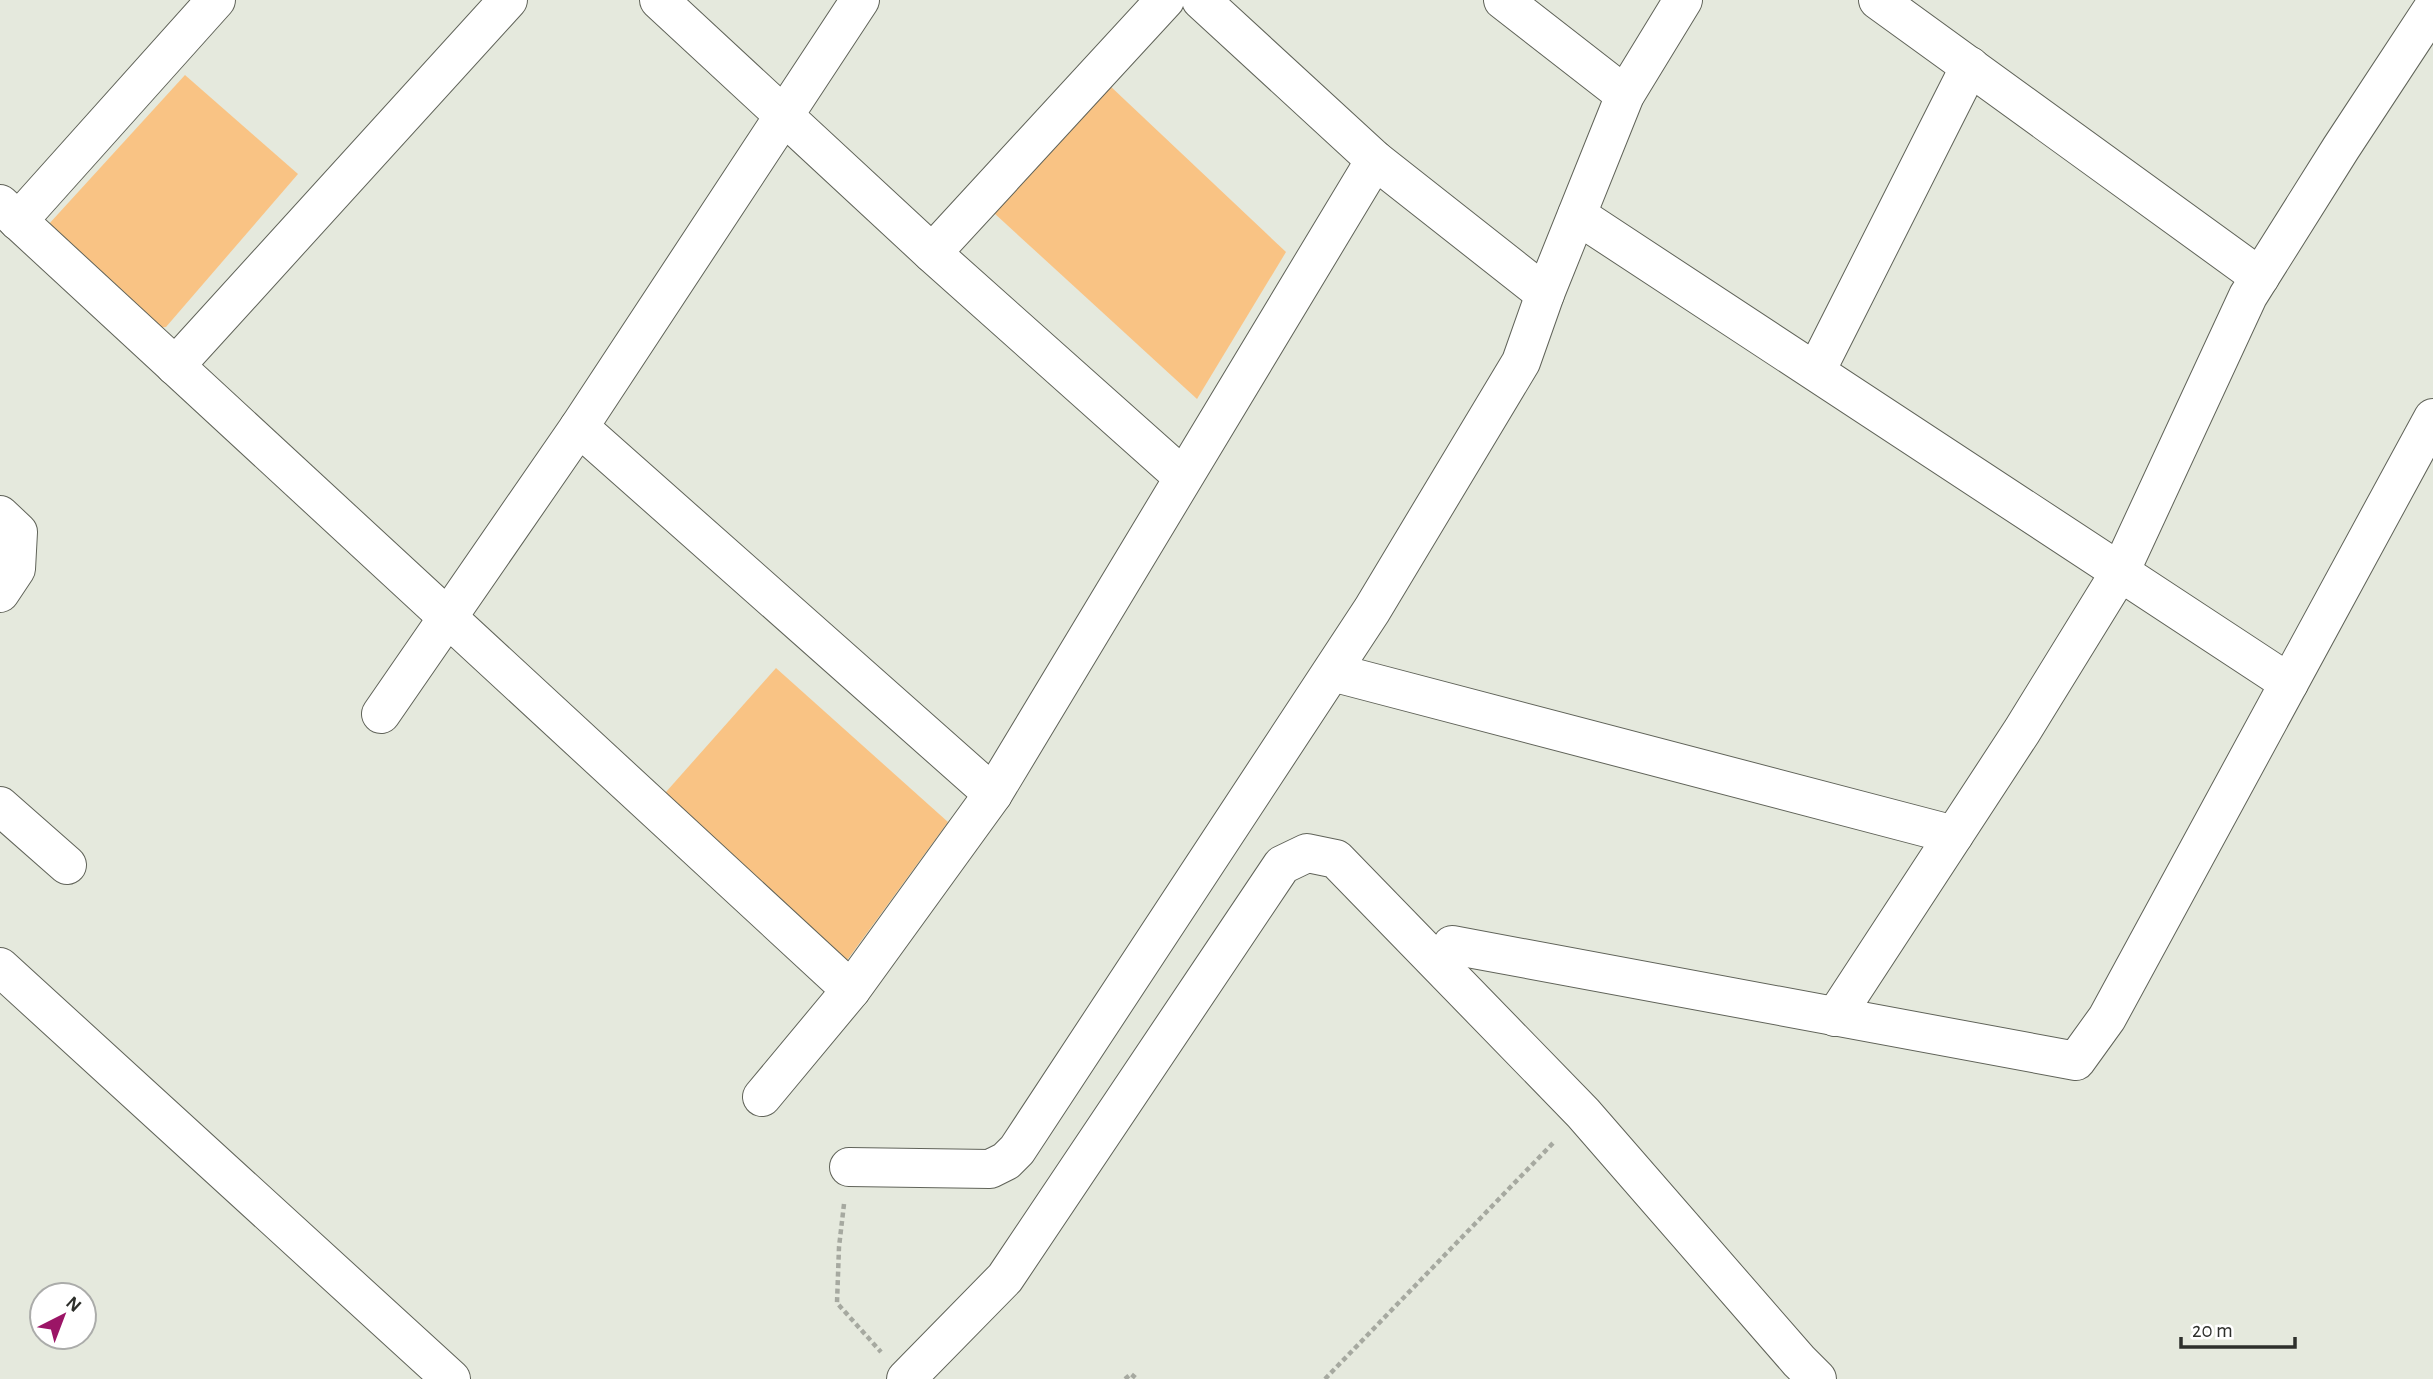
<svg xmlns="http://www.w3.org/2000/svg" width="2433" height="1379" font-family="'Alegreya Sans',sans-serif">
	<style>
		.green { fill: #f9c384 }
		.lines { fill: none; stroke-linecap: round; stroke-linejoin: round }
		.street-casing { stroke: #606359; stroke-width: 40 }
		.path { stroke: #a6a9a0; stroke-width: 4.5; stroke-dasharray: 5 3.5; stroke-linecap: butt }
		.street { stroke: #fff; stroke-width: 38 }
	</style>
	<rect width="100%" height="100%" fill="#e5e9dd"/>
	<g class="green">
		<path d="M 185,75 L 298,174 L 166,327 L 142,329 L 48,225 Z"/>
		<path d="M 1108,84 L 1286,252 L 1197,399 L 994,213 Z"/>
		<path d="M 776,668 L 948,822 L 837,974 L 658,801 Z"/>
	</g>
	<g class="lines">
		<defs>
			<g id="street">
				<path d="M 659,0 L 932,253 L 1183,477"/>
				<path d="M 1201,0 L 1375,160 L 1545,294"/>
				<path d="M 1503,0 L 1625,95"/>
				<path d="M 1878,0 L 2260,277"/>
				<path d="M 0,204 L 851,990"/>
				<path d="M 1577,215 L 2289,683"/>
				<path d="M 18,221 L 216,0"/>
				<path d="M 932,253 L 1165,0"/>
				<path d="M 175,366 L 508,0"/>
				<path d="M 1816,371 L 1970,66"/>
				<path d="M 579,427 L 993,794"/>
				<path d="M 0,515 L 18,532 L 16,569 L 0,593"/>
				<path d="M 1332,672 L 1954,835"/>
				<path d="M 381,714 L 579,427 L 860,0"/>
				<path d="M 0,806 L 67,865"/>
				<path d="M 1452,945 L 2076,1061 L 2107,1018 L 2433,418"/>
				<path d="M 0,967 L 451,1379"/>
				<path d="M 1835,1017 L 2022,731 L 2120,572 L 2248,296 L 2341,148 L 2433,8"/>
				<path d="M 762,1097 L 851,990 L 993,794 L 1375,160"/>
				<path d="M 849,1167 L 990,1169 L 1006,1161 L 1017,1150 L 1372,610 L 1521,362 L 1545,294 L 1625,95 L 1683,0"/>
				<path d="M 906,1379 L 1005,1278 L 1282,865 L 1307,853 L 1336,859 L 1583,1113 L 1799,1361 L 1817,1379"/>
			</g>
		</defs>
		<use href="#street" class="street-casing"/>
		<g class="path">
			<path d="M 844,1204 L 839,1247 L 837,1303 L 881,1352"/>
			<path d="M 1125,1379 L 1131,1374 L 1137,1379"/>
			<path d="M 1325,1379 L 1555,1141"/>
		</g>
		<use href="#street" class="street"/>
	</g>
	<g transform="translate(63 1316) rotate(42)"><circle r="33" fill="#ffffff" stroke="#abacaa" stroke-width="2"/>
	<path d="M0-5L12 26L0 18L-12 26Z" fill="#9b1566"/>
	<text y="-10" font-size="19" font-weight="bold" text-anchor="middle" fill="#2d2f2b">N</text>
	</g>
	<path d="M2181 1337v10h114v-10" fill="none" stroke="#2d2f2b" stroke-width="3.5"/>
	<text x="2192" y="1337" font-size="21" fill="#2d2f2b" stroke="#ffffff" stroke-width="5" paint-order="stroke">20 m</text>
</svg>
